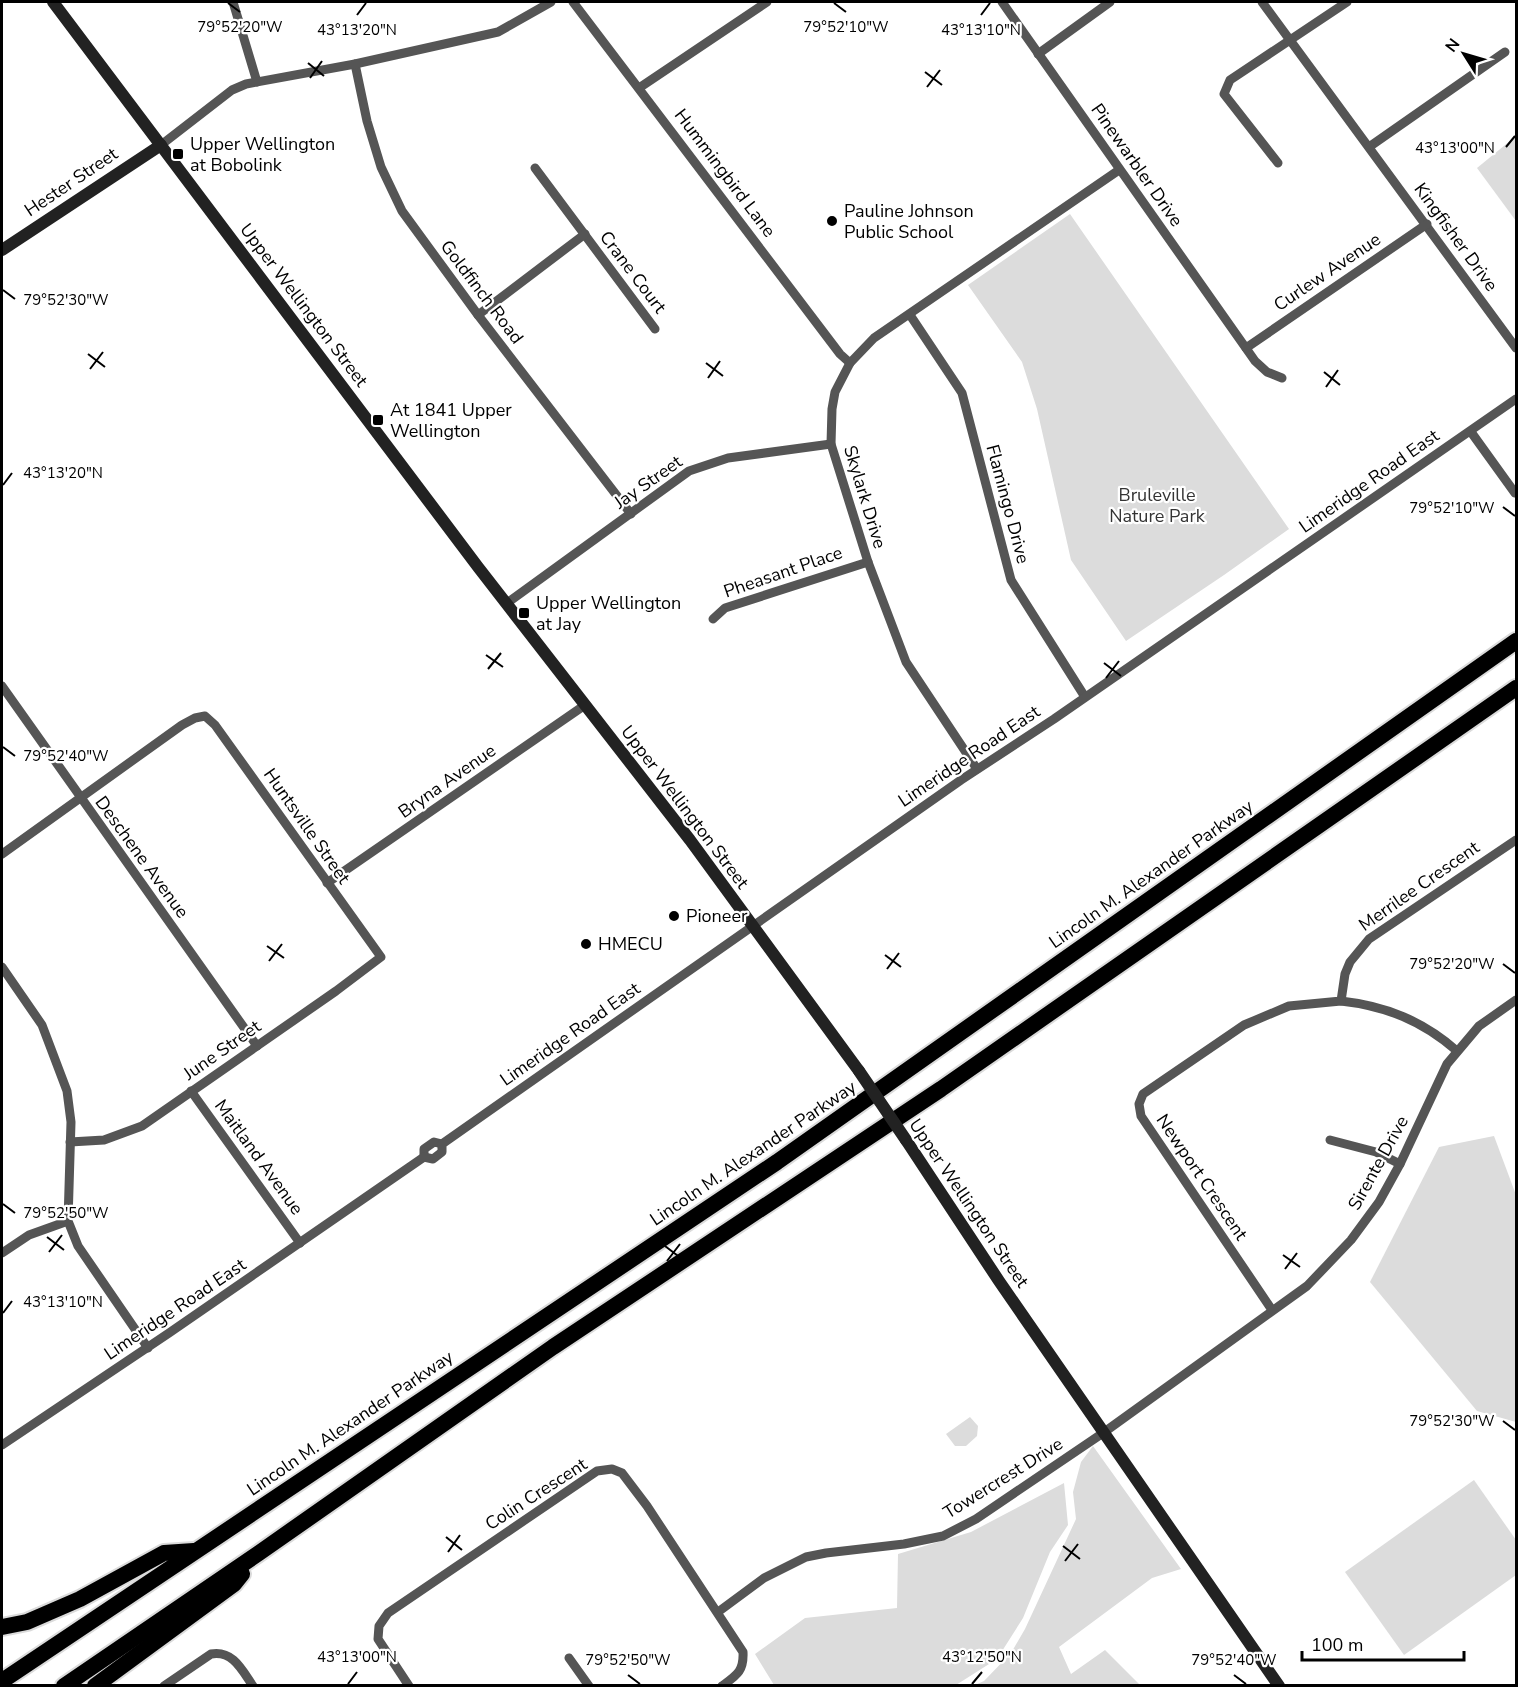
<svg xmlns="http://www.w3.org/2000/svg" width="1518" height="1687" font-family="'Nunito Sans',sans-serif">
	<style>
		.green { fill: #dcdcdc }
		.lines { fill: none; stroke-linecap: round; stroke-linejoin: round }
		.highway-casing { stroke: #dbdbdb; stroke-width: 20 }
		.street { stroke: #555; stroke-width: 9 }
		.secondary { stroke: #222; stroke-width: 12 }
		.highway { stroke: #000; stroke-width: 16 }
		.secondary-bridge { stroke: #222; stroke-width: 12 }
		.ticks { fill: none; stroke: #000; stroke-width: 2 }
		.poi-dot { fill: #000; stroke: #fff; stroke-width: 2 }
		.labels { text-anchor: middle; stroke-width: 4.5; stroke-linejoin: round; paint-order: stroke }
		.poi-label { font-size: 18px; fill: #000; stroke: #fff; text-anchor: start }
		.street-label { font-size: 18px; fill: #000; stroke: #fff }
		.park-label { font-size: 18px; fill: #333; stroke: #fff }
		.ticks-label { font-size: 15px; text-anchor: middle; fill: #000; stroke: #fff; stroke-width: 4.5; stroke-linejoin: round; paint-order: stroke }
	</style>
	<rect width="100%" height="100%" fill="#fff"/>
	<g class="green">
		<path d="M 1516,136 L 1516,221 L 1477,168 Z"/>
		<path d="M 1070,214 L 1289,529 L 1224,575 L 1126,641 L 1071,560 L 1037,409 L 1022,362 L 968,285 Z"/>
		<path d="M 1494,1136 L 1516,1195 L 1516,1422 L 1477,1411 L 1370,1282 L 1439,1147 Z"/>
		<path d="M 970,1417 L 978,1426 L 977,1436 L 966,1446 L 955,1446 L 946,1434 Z"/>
		<path d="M 1093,1446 L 1181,1569 L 1152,1578 L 1059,1647 L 1071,1674 L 1105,1650 L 1140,1685 L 975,1685 L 984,1681 L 1011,1653 L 1025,1629 L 1076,1519 L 1073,1492 L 1081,1462 Z"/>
		<path d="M 1474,1480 L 1516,1540 L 1516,1575 L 1404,1655 L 1345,1572 Z"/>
		<path d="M 1064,1483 L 1068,1525 L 1050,1552 L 1023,1618 L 997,1659 L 956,1685 L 774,1685 L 755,1654 L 805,1618 L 897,1608 L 898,1554 L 971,1532 Z"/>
	</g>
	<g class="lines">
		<defs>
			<g id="highway">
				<path d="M 2,1627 L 27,1622 L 80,1599 L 164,1553 L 194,1551"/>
				<path d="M 2,1681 L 777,1162 L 1516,641"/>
				<path d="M 64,1686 L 259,1553 L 553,1347 L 941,1089 L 1516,688"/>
				<path d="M 95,1686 L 234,1584 L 242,1574"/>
			</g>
		</defs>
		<use href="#highway" class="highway-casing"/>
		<g class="street">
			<path d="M 233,2 L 257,82"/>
			<path d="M 573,2 L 840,354 L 850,363"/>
			<path d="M 1002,2 L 1255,361 L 1267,372 L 1282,378"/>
			<path d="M 1262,2 L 1516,348"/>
			<path d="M 1038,54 L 1110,2"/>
			<path d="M 355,64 L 367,121 L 381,167 L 402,211 L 478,315 L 631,514"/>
			<path d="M 639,88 L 767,2"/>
			<path d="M 161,145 L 232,90 L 246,84 L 355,64 L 498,32 L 551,2"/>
			<path d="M 1369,147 L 1505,52"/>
			<path d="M 1278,163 L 1224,94 L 1230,80 L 1347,2"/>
			<path d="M 535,168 L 655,329"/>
			<path d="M 478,315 L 585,234"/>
			<path d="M 910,315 L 962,393 L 1011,580 L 1085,697"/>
			<path d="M 1246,348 L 1427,224"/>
			<path d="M 1471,432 L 1515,493"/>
			<path d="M 507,603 L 689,471 L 728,458 L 831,444"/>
			<path d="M 713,619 L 725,608 L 868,562"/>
			<path d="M 2,686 L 257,1046"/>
			<path d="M 977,769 L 906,662 L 868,562 L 831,444 L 832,409 L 835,392 L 850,363 L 874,338 L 1119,170"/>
			<path d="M 2,854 L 182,725 L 195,718 L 205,716 L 215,725 L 381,957 L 336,991 L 142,1126 L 104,1140 L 70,1142"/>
			<path d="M 327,883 L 585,705"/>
			<path d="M 2,967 L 42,1025 L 67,1091 L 71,1122 L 68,1221 L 78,1246 L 148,1348"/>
			<path d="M 1341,1001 C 1386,1006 1423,1021 1457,1051"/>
			<path d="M 191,1091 L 300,1243"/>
			<path d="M 1330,1140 L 1376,1152 L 1400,1164"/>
			<path d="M 424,1157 L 424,1149 L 434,1142 L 442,1144"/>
			<path d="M 2,1253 L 29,1235 L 68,1221"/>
			<path d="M 1272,1310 L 1141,1116 L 1139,1104 L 1143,1094 L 1244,1025 L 1289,1006 L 1341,1001 L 1345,974 L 1350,962 L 1369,939 L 1516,840"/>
			<path d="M 2,1445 L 169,1333 L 424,1157 L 433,1159 L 442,1152 L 442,1144 L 961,780 L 1054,719 L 1516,399"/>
			<path d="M 718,1612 L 764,1578 L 806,1557 L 826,1553 L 904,1544 L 943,1536 L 976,1519 L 1103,1433 L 1307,1286 L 1351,1240 L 1379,1202 L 1400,1164 L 1447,1064 L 1479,1026 L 1516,1000"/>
			<path d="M 569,1658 L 589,1686"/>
			<path d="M 164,1686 L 211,1654 C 233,1650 242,1670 253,1686"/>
			<path d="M 409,1686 L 378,1639 L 379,1626 L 388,1613 L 597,1471 L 612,1469 L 622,1473 L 647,1506 L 743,1652 C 744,1671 737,1675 722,1686"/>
		</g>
		<g class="secondary">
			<path d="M 53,2 L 478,567 L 690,840 L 859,1071"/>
			<path d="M 2,250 L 161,145"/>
			<path d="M 906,1140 L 999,1281 L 1279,1686"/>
		</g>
		<use href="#highway" class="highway"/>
		<path class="secondary-bridge" d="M 859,1071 L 906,1140"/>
	</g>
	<path class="ticks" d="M 228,3 L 240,12M 834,3 L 846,12M 357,15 L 366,3M 981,15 L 990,3M 308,63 L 324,76M 925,72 L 942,85M 310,78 L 322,61M 927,87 L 940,70M 1506,147 L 1515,136M 3,290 L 15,299M 88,354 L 105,367M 706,363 L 723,376M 90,369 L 103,352M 1324,372 L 1340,385M 708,378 L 720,361M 1326,387 L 1338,370M 3,485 L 12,473M 1503,507 L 1515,516M 486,655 L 503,667M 1104,663 L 1121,676M 488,669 L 501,653M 1106,678 L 1119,661M 3,747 L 15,756M 267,946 L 284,958M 885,955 L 901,967M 269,961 L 282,944M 1503,964 L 1515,973M 887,969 L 899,953M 3,1204 L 15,1213M 47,1237 L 64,1250M 665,1246 L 682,1259M 49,1252 L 62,1235M 1283,1255 L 1300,1267M 667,1261 L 680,1244M 1285,1269 L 1297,1253M 3,1313 L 12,1301M 1503,1421 L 1515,1430M 446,1537 L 462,1550M 1063,1546 L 1080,1559M 448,1552 L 460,1535M 1065,1561 L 1078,1544M 628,1675 L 640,1684M 1234,1675 L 1246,1684M 348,1684 L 357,1672M 972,1684 L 982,1672"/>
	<g class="poi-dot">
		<rect x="172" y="148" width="12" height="12" rx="3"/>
		<circle cx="832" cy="221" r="6"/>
		<rect x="372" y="414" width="12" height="12" rx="3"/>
		<rect x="518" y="607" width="12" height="12" rx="3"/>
		<circle cx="674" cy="916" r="6"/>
		<circle cx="586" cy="944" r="6"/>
	</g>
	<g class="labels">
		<g class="poi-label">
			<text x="190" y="150">Upper Wellington<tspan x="190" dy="21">at Bobolink</tspan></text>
			<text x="844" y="217">Pauline Johnson<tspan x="844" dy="21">Public School</tspan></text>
			<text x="390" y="416">At 1841 Upper<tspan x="390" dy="21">Wellington</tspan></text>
			<text x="536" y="609">Upper Wellington<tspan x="536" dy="21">at Jay</tspan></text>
			<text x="686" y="922">Pioneer</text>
			<text x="598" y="950">HMECU</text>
		</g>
		<g class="street-label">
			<text transform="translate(1137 165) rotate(55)" y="6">Pinewarbler Drive</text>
			<text transform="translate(725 173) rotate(53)" y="6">Hummingbird Lane</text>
			<text transform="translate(71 182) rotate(-34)" y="6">Hester Street</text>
			<text transform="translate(1456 237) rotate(54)" y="6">Kingfisher Drive</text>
			<text transform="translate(633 272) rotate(53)" y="6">Crane Court</text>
			<text transform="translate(1327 272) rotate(-34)" y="6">Curlew Avenue</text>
			<text transform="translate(482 292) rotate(53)" y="6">Goldfinch Road</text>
			<text transform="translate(304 305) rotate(53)" y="6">Upper Wellington Street</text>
			<text transform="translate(1369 481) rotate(-35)" y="6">Limeridge Road East</text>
			<text transform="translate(648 482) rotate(-35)" y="6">Jay Street</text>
			<text transform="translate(865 497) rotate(73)" y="6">Skylark Drive</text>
			<text transform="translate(1008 504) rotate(75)" y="6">Flamingo Drive</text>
			<text transform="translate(783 572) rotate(-19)" y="6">Pheasant Place</text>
			<text transform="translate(969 756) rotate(-34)" y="6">Limeridge Road East</text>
			<text transform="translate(447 781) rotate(-35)" y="6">Bryna Avenue</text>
			<text transform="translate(685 807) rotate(53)" y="6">Upper Wellington Street</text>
			<text transform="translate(307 826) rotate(55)" y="6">Huntsville Street</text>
			<text transform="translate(142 857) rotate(54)" y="6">Deschene Avenue</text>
			<text transform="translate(1151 874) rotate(-35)" y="6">Lincoln M. Alexander Parkway</text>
			<text transform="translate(1419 886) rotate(-35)" y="6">Merrilee Crescent</text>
			<text transform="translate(570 1034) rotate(-35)" y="6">Limeridge Road East</text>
			<text transform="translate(222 1050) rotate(-35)" y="6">June Street</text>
			<text transform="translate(753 1153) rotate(-34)" y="6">Lincoln M. Alexander Parkway</text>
			<text transform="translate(259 1157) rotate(54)" y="6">Maitland Avenue</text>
			<text transform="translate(1378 1163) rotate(-61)" y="6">Sirente Drive</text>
			<text transform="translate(1202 1177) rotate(56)" y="6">Newport Crescent</text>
			<text transform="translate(969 1203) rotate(56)" y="6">Upper Wellington Street</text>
			<text transform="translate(175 1309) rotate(-34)" y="6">Limeridge Road East</text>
			<text transform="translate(350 1423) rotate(-34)" y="6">Lincoln M. Alexander Parkway</text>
			<text transform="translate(1003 1478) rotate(-32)" y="6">Towercrest Drive</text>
			<text transform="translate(536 1494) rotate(-33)" y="6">Colin Crescent</text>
		</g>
		<g class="park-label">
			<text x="1157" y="501">Bruleville<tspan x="1157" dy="21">Nature Park</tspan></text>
		</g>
	</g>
	<g class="ticks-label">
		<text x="240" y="32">79°52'20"W</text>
		<text x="846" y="32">79°52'10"W</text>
		<text x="357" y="35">43°13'20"N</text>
		<text x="981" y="35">43°13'10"N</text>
		<text x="1455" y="153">43°13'00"N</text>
		<text x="66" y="305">79°52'30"W</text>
		<text x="63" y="478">43°13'20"N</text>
		<text x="1452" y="513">79°52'10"W</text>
		<text x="66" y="761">79°52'40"W</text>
		<text x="1452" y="969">79°52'20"W</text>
		<text x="66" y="1218">79°52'50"W</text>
		<text x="63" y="1307">43°13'10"N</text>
		<text x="1452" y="1426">79°52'30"W</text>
		<text x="357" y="1662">43°13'00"N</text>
		<text x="982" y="1662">43°12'50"N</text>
		<text x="628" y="1665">79°52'50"W</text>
		<text x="1234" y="1665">79°52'40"W</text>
	</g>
	<rect width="1518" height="1687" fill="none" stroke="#000000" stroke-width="6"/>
	<g transform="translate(1464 54) rotate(307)" stroke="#ffffff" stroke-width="4.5" paint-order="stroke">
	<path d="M0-4.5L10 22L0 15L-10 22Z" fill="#000000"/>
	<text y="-9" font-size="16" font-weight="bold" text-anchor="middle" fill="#000000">N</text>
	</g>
	<path d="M1302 1651v9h162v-9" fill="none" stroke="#000000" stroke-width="3"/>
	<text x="1311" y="1651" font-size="18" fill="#000000" stroke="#ffffff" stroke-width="4.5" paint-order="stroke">100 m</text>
</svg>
